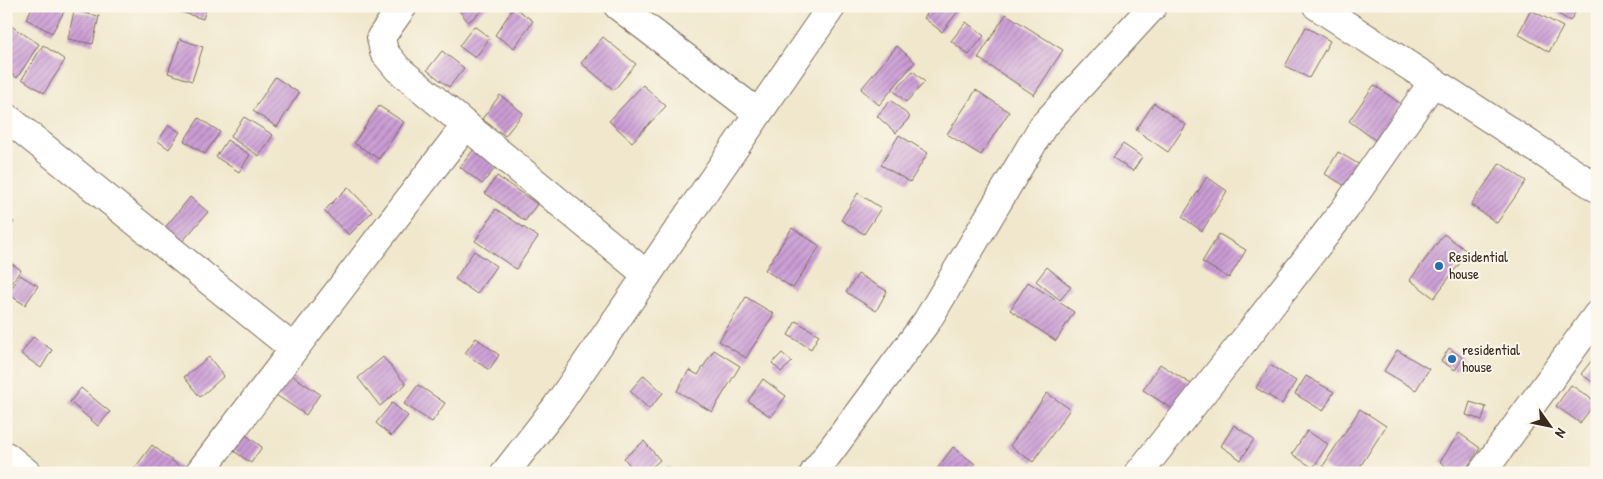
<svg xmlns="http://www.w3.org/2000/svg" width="1603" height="479" font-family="'Patrick Hand',sans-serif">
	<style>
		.building { fill: url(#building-hatch) }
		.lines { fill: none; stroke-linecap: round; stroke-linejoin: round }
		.minor-casing { stroke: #7a6c5b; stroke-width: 30 }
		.minor { stroke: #fff; stroke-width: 28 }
		.poi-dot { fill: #1f6fb2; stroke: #fbf7ec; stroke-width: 2 }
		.labels { text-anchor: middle; stroke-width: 4; stroke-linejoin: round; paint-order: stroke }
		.poi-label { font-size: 15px; fill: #3b2a1e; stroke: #fbf7ec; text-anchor: start }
	</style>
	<defs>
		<pattern id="building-hatch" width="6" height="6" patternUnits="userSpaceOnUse" patternTransform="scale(1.25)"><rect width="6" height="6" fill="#ca9cd5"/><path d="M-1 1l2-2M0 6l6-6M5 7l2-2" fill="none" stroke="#a57fac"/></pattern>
	</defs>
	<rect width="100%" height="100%" fill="#fbf7ec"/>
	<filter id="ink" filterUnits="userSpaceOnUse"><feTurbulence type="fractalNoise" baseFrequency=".02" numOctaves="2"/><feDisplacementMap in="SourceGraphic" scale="10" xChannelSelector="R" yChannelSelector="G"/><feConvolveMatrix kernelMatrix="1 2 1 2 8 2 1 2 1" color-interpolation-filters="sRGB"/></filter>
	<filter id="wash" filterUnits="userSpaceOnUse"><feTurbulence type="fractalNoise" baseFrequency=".0096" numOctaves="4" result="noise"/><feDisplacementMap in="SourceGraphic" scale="20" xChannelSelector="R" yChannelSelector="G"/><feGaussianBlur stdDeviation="1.12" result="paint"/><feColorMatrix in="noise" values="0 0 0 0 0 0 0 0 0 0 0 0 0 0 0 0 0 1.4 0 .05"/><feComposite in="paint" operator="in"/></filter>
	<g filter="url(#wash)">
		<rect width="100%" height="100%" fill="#f0e7cc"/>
		<g id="blocks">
			<g class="building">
				<path d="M 33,6 L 58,6 L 65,10 L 52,33 L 26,19 Z"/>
				<path d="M 173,6 L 207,6 L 203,19 L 172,9 Z"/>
				<path d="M 456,6 L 488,6 L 468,22 Z"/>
				<path d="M 933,6 L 962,6 L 942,32 L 924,18 Z"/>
				<path d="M 1545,6 L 1579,6 L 1570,21 Z"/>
				<path d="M 514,7 L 533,21 L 514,48 L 495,35 Z"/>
				<path d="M 1531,10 L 1563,27 L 1549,52 L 1518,34 Z"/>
				<path d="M 74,11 L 99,16 L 93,44 L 68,39 Z"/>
				<path d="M 1006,14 L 1063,50 L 1034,95 L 978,58 Z"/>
				<path d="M 966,22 L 984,36 L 969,55 L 951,41 Z"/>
				<path d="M 11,26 L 39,44 L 17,78 L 6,70 L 6,34 Z"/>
				<path d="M 474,26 L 490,38 L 475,58 L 459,46 Z"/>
				<path d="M 1306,27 L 1330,41 L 1309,78 L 1285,66 Z"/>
				<path d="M 603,37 L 636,64 L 614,90 L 581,63 Z"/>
				<path d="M 180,39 L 203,47 L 192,81 L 168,73 Z"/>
				<path d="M 43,45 L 65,60 L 44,93 L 22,79 Z"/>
				<path d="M 897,46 L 915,62 L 879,105 L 861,89 Z"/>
				<path d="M 442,51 L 464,68 L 449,87 L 427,70 Z"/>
				<path d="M 913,71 L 925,82 L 906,102 L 894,91 Z"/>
				<path d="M 275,77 L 299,93 L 277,127 L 253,111 Z"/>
				<path d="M 643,85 L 666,106 L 632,142 L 609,121 Z"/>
				<path d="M 1374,85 L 1401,104 L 1375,140 L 1349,121 Z"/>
				<path d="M 976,90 L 1009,112 L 981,155 L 947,134 Z"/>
				<path d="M 500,95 L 523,113 L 505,136 L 482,119 Z"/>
				<path d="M 891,100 L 910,117 L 896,133 L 877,116 Z"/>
				<path d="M 1154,103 L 1186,125 L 1168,152 L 1136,130 Z"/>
				<path d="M 379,106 L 404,122 L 379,159 L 354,143 Z"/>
				<path d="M 244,117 L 273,135 L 259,156 L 230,137 Z"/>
				<path d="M 199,118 L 220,132 L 205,154 L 184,141 Z"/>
				<path d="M 169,125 L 180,132 L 169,149 L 158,141 Z"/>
				<path d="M 899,135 L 928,153 L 910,182 L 881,165 Z"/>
				<path d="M 227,140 L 250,155 L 239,172 L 216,157 Z"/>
				<path d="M 1123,144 L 1142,157 L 1133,171 L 1113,158 Z"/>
				<path d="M 474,149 L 496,167 L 482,184 L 460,167 Z"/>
				<path d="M 1338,152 L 1365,168 L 1352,190 L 1325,174 Z"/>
				<path d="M 1500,163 L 1526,181 L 1497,223 L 1471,205 Z"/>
				<path d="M 497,176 L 537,204 L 525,221 L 485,193 Z"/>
				<path d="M 1207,177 L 1227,191 L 1202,231 L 1182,217 Z"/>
				<path d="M 348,187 L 372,212 L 349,235 L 324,211 Z"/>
				<path d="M 858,193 L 881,208 L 864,234 L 841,220 Z"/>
				<path d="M 190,197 L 208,212 L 181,243 L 164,229 Z"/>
				<path d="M 496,209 L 538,237 L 516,269 L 475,241 Z"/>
				<path d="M 6,216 L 14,222 L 6,233 Z"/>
				<path d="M 792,228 L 820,246 L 793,288 L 765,270 Z"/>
				<path d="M 1219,234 L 1246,250 L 1229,278 L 1202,262 Z"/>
				<path d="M 1444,234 L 1468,252 L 1434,298 L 1410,280 Z"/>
				<path d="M 474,251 L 496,266 L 477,294 L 455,279 Z"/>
				<path d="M 6,260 L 21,270 L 6,290 Z"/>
				<path d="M 1047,267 L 1071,287 L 1060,300 L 1036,281 Z"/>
				<path d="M 858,274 L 887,291 L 876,311 L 846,292 Z"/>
				<path d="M 20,275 L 38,286 L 25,305 L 8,294 Z"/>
				<path d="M 1028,282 L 1074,312 L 1056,341 L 1010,310 Z"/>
				<path d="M 746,297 L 774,314 L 746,358 L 719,341 Z"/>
				<path d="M 796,321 L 819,335 L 811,349 L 788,335 Z"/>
				<path d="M 33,337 L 52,350 L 41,368 L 21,354 Z"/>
				<path d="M 476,338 L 499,355 L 489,370 L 465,353 Z"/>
				<path d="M 1449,348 L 1463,358 L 1455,370 L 1441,361 Z"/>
				<path d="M 714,350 L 740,366 L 712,412 L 677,391 L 689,370 L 698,375 Z"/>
				<path d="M 1397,350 L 1429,369 L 1416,390 L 1384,371 Z"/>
				<path d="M 782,353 L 792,362 L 781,372 L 772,363 Z"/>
				<path d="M 209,357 L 224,376 L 200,397 L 184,377 Z"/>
				<path d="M 383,357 L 406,384 L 380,406 L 358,378 Z"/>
				<path d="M 1592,360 L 1597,363 L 1597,378 L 1594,383 L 1581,374 Z"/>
				<path d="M 1160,364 L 1194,386 L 1177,412 L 1143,390 Z"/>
				<path d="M 1270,365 L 1296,381 L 1282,404 L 1256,388 Z"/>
				<path d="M 287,372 L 320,394 L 306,415 L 273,393 Z"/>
				<path d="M 644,375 L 663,393 L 649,409 L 630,391 Z"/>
				<path d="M 1306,376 L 1334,392 L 1323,411 L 1295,394 Z"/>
				<path d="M 763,379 L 786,396 L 771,417 L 748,401 Z"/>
				<path d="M 418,385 L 445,403 L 432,422 L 404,404 Z"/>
				<path d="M 1571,385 L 1596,402 L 1580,423 L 1556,406 Z"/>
				<path d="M 81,388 L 110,412 L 98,426 L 70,402 Z"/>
				<path d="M 1047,393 L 1070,409 L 1033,462 L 1010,446 Z"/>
				<path d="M 1470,402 L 1486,407 L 1482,420 L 1466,415 Z"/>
				<path d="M 392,403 L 408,416 L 391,436 L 376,423 Z"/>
				<path d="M 1360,409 L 1386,426 L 1356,473 L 1334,473 L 1323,466 Z"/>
				<path d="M 1234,425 L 1254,439 L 1241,460 L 1221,446 Z"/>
				<path d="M 240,431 L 262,447 L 251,463 L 228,447 Z"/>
				<path d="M 1307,431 L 1328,444 L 1313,468 L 1292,454 Z"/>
				<path d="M 1459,433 L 1480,448 L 1463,473 L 1456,473 L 1440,462 Z"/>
				<path d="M 644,441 L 660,460 L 645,473 L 636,473 L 624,458 Z"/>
				<path d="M 152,445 L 183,469 L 180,473 L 131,473 Z"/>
				<path d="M 953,447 L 975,464 L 969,473 L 934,473 Z"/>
				<path d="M 667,467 L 674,473 L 662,473 Z"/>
			</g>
		</g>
	</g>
	<g filter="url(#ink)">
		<use href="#blocks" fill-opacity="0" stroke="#7a6c5b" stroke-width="1"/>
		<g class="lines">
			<defs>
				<g id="minor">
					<path d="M 403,6 L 381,37 L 384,52 L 398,69 L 647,275"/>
					<path d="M 618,6 L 758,113"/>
					<path d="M 1317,6 L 1597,188"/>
					<path d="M 6,117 L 294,349"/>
					<path d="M 6,456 L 27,473"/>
					<path d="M 199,473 L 466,125"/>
					<path d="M 505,473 L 557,406 L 832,6"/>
					<path d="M 814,473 L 927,321 L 1043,126 L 1153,6"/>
					<path d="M 1139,473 L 1249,334 L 1345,209 L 1433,82"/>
					<path d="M 1482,473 L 1597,315"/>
				</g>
			</defs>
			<use href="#minor" class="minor-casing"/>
			<use href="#minor" class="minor"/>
		</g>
	</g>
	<g class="poi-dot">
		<circle cx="1439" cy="266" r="5"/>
		<circle cx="1452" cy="359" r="5"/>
	</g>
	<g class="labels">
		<g class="poi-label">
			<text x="1449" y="262">Residential<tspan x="1449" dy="17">house</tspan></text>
			<text x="1462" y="355">residential<tspan x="1462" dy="17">house</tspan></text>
		</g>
	</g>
	<rect width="1603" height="479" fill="none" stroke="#fbf7ec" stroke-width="25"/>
	<g transform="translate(1550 426) rotate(123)" stroke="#fbf7ec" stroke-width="4" paint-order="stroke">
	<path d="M0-4L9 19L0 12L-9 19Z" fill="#3b2a1e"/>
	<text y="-8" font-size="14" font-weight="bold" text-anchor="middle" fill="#3b2a1e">N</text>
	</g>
</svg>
